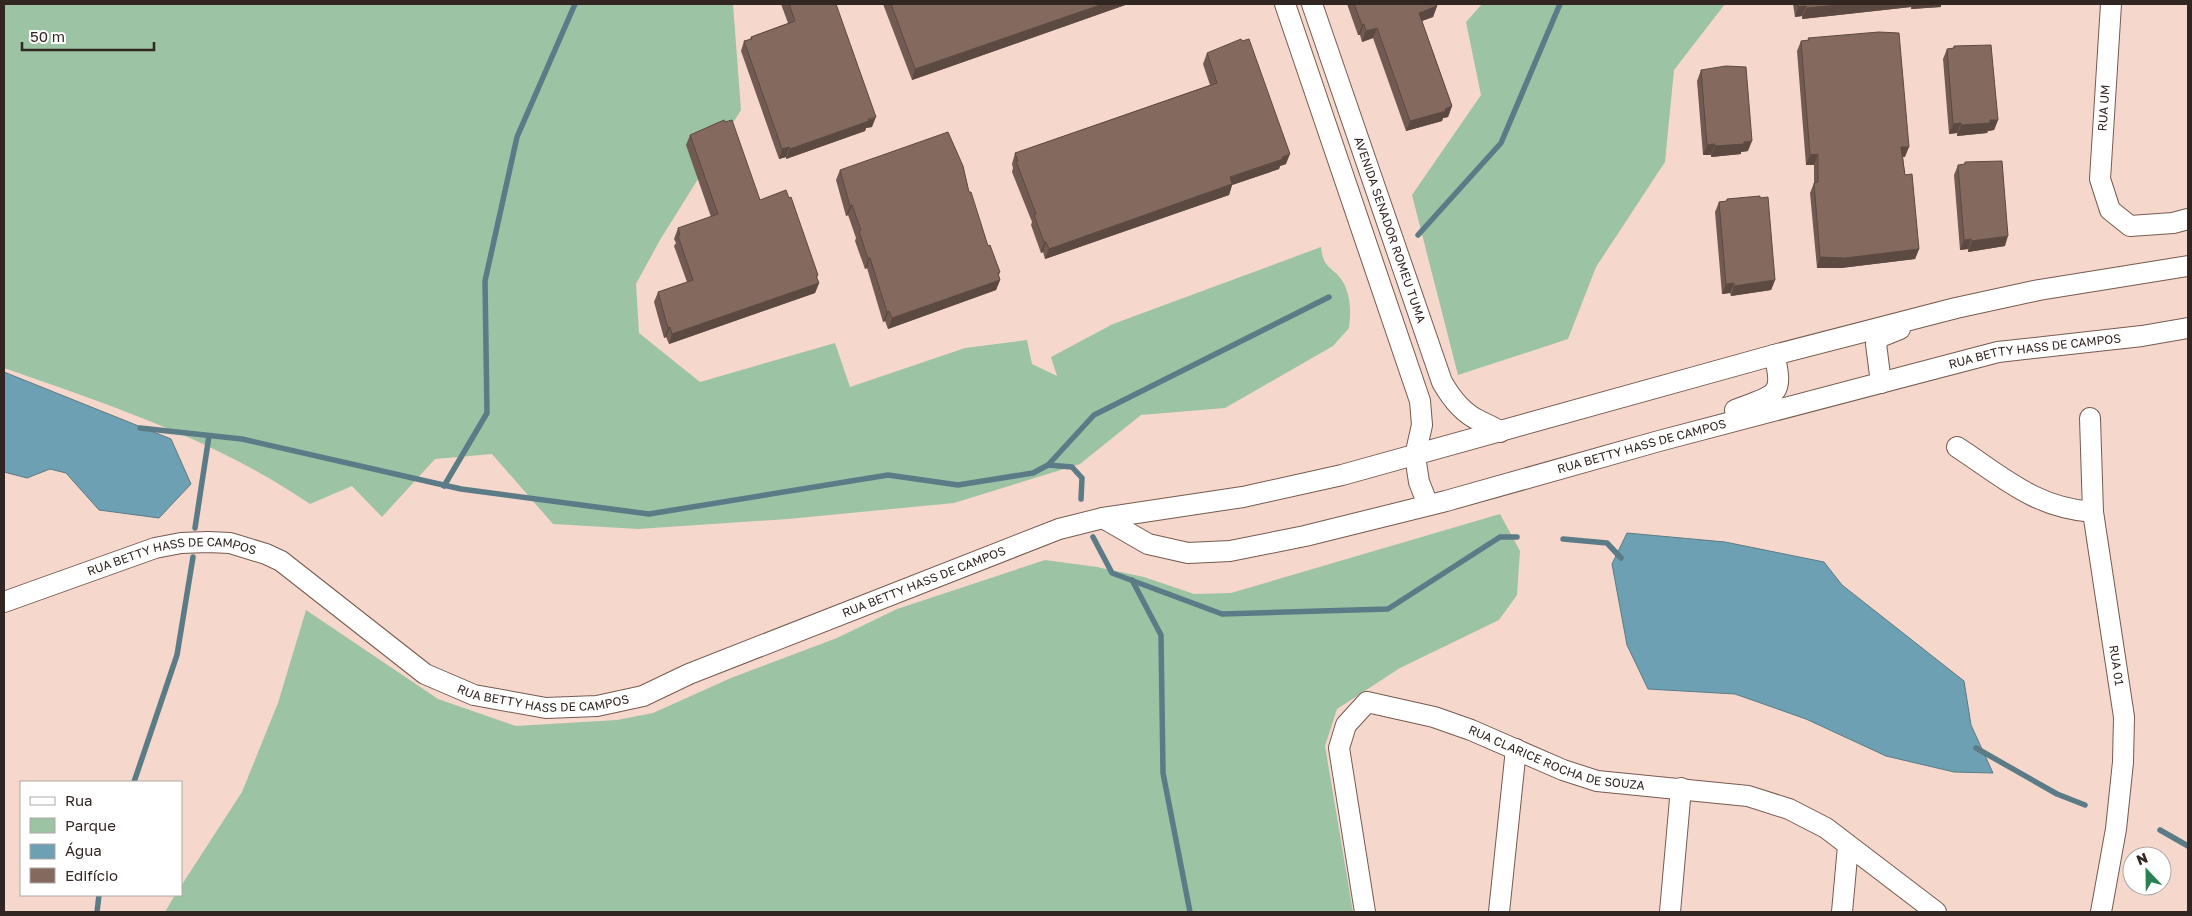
<svg xmlns="http://www.w3.org/2000/svg" width="2192" height="916" font-family="'Golos Text',sans-serif">
	<style>
		.green { fill: #9dc3a5 }
		.water { fill: #6da0b2; stroke: #5b7b87 }
		.lines { fill: none; stroke-linecap: round; stroke-linejoin: round }
		.stream { stroke: #5b7b87; stroke-width: 5.5 }
		.minor-casing { stroke: #755b50; stroke-width: 22 }
		.minor { stroke: #fff; stroke-width: 20 }
		.wall { fill: #715a51 }
		.shaded-wall { fill: #5c4a42 }
		.building { fill: #83695e; stroke: #5c4a42 }
		.labels { text-anchor: middle; stroke-width: 5; stroke-linejoin: round; paint-order: stroke }
		.street-label { font-size: 12px; fill: #322622; stroke: #fff }
	</style>
	<rect width="100%" height="100%" fill="#f6d7cb"/>
	<g class="green">
		<path d="M 4,4 L 733,4 L 741,110 L 660,240 L 636,284 L 639,333 L 700,382 L 835,343 L 850,387 L 965,348 L 1027,340 L 1032,364 L 1057,376 L 1051,357 L 1113,324 L 1321,247 C 1324,272 1333,265 1343,282 C 1351,296 1351,313 1349,328 L 1333,346 L 1225,408 L 1141,415 L 1080,464 L 954,503 L 788,519 L 638,529 L 553,524 L 492,454 L 435,459 L 382,517 L 352,486 L 310,504 C 217,440 109,405 4,368 Z"/>
		<path d="M 1482,4 L 1725,4 L 1674,70 L 1665,162 L 1596,267 L 1568,339 L 1458,375 L 1412,195 L 1481,95 L 1466,22 Z"/>
		<path d="M 1500,514 L 1520,551 L 1517,595 L 1499,620 L 1400,668 L 1337,709 L 1325,746 L 1353,912 L 165,912 L 175,895 L 181,895 L 181,886 L 242,792 L 278,703 L 306,610 L 438,699 L 516,726 L 617,720 L 653,713 L 731,678 L 837,638 L 897,609 L 1045,560 L 1097,567 L 1144,577 L 1194,594 L 1231,593 Z"/>
	</g>
	<g class="water">
		<path d="M 4,372 L 171,439 L 191,484 L 159,518 L 99,510 L 66,473 L 50,469 L 27,478 L 4,472 Z"/>
		<path d="M 1627,533 L 1725,542 L 1824,562 L 1842,585 L 1964,681 L 1971,725 L 1993,773 L 1954,772 L 1886,756 L 1806,719 L 1735,694 L 1648,689 L 1627,645 L 1612,564 Z"/>
	</g>
	<g class="lines">
		<g class="stream">
			<path d="M 1418,235 L 1501,143 L 1560,4"/>
			<path d="M 140,428 L 242,439 L 461,489 L 649,514 L 888,475 L 958,485 L 1033,473 L 1048,465 L 1072,467 L 1082,478 L 1081,499"/>
			<path d="M 1048,465 L 1094,415 L 1329,297"/>
			<path d="M 444,486 L 487,413 L 485,281 L 517,137 L 575,4"/>
			<path d="M 195,528 L 209,436"/>
			<path d="M 1093,537 L 1112,573 L 1222,614 L 1388,609 L 1500,537 L 1517,537"/>
			<path d="M 1563,539 L 1607,543 L 1621,558"/>
			<path d="M 1132,580 L 1161,635 L 1163,773 L 1190,912"/>
			<path d="M 1976,748 L 2057,794 L 2085,805"/>
			<path d="M 134,782 L 177,655 L 193,557"/>
			<path d="M 2160,830 L 2188,846"/>
			<path d="M 97,912 L 99,895"/>
		</g>
		<defs>
			<g id="minor">
				<path d="M 1285,4 L 1420,401 L 1422,425 L 1415,456 L 1419,482 L 1428,505"/>
				<path id="s1" d="M 1312,4 L 1442,382 C 1451,398 1462,413 1480,421 C 1487,425 1493,426 1500,432"/>
				<path d="M 2111,4 L 2100,179 L 2110,210 L 2130,226 L 2173,223 L 2188,219"/>
				<path d="M 1881,383 L 1876,344 L 1880,337 L 1900,329"/>
				<path d="M 1735,410 C 1772,395 1786,399 1774,355"/>
				<path id="s2" d="M 2090,418 L 2093,512 L 2124,717 L 2123,762 L 2116,829 L 2101,912"/>
				<path d="M 1957,447 C 2003,477 2035,508 2093,512"/>
				<path id="s3" d="M 1103,518 L 1148,544 L 1188,553 L 1230,551 L 1305,536 L 1446,501 L 1659,441 L 1998,352 L 2142,336 L 2188,328"/>
				<path id="s4" d="M 4,602 L 155,548 L 181,543 L 208,542 L 230,543 L 266,554 L 281,561 L 425,674 L 474,695 L 546,708 L 597,706 L 643,696 L 689,674 L 1059,529 L 1103,518 L 1243,497 L 1342,475 L 1774,355 L 1956,308 L 2039,290 L 2188,266"/>
				<path id="s5" d="M 1365,912 L 1339,748 L 1346,725 L 1367,702 L 1434,717 L 1471,730 L 1563,770 L 1597,781 L 1748,796 L 1789,809 L 1826,828 L 1936,912"/>
				<path d="M 1499,912 L 1516,749"/>
				<path d="M 1670,912 L 1681,788"/>
				<path d="M 1842,912 L 1848,846"/>
			</g>
		</defs>
		<use href="#minor" class="minor-casing"/>
		<use href="#minor" class="minor"/>
	</g>
	<g class="wall">
		<path d="M 781,4 L 836,4 L 872,127 L 866,128 L 865,131 L 786,159 L 786,157 L 779,159 L 741,51 L 744,41 L 750,39 L 751,37 L 788,23 Z"/>
		<path d="M 883,4 L 1128,4 L 912,80 Z"/>
		<path d="M 1347,4 L 1436,4 L 1437,6 L 1433,17 L 1422,21 L 1452,106 L 1448,117 L 1443,118 L 1442,121 L 1406,131 L 1373,38 L 1362,42 L 1360,35 L 1358,35 Z"/>
		<path d="M 1793,4 L 1946,4 L 1941,4 L 1941,7 L 1911,9 L 1911,7 L 1802,19 L 1802,16 L 1795,17 Z"/>
		<path d="M 1808,38 L 1905,157 L 1903,157 L 1905,175 L 1919,249 L 1915,259 L 1841,268 L 1817,268 L 1810,193 L 1814,183 L 1814,165 L 1806,165 L 1797,51 L 1801,41 L 1808,40 Z"/>
		<path d="M 1954,46 L 1998,120 L 1994,130 L 1988,131 L 1987,133 L 1957,136 L 1957,133 L 1949,134 L 1943,59 L 1947,49 L 1953,49 Z"/>
		<path d="M 1207,53 L 1286,164 L 1280,166 L 1279,169 L 1232,185 L 1229,195 L 1045,259 L 1043,252 L 1041,253 L 1031,225 L 1032,222 L 1012,172 L 1013,168 L 1012,164 L 1015,153 L 1210,85 L 1203,64 Z"/>
		<path d="M 1701,70 L 1748,151 L 1741,152 L 1741,154 L 1711,157 L 1711,155 L 1703,155 L 1697,81 Z"/>
		<path d="M 690,135 L 760,200 L 817,278 L 819,283 L 815,293 L 669,344 L 666,337 L 664,338 L 654,302 L 658,292 L 687,282 L 674,246 L 676,243 L 674,239 L 678,228 L 711,217 L 686,145 Z"/>
		<path d="M 1965,162 L 2005,246 L 1968,252 L 1968,249 L 1960,250 L 1954,175 L 1958,165 L 1964,165 Z"/>
		<path d="M 840,170 L 969,192 L 1000,280 L 996,290 L 888,329 L 885,321 L 883,322 L 867,268 L 865,269 L 855,241 L 856,238 L 848,215 L 846,216 L 836,180 Z"/>
		<path d="M 1727,199 L 1775,280 L 1771,290 L 1731,296 L 1730,293 L 1722,294 L 1715,212 L 1719,202 L 1726,201 Z"/>
	</g>
	<g class="shaded-wall">
		<path d="M 1103,4 L 1128,4 L 912,80 L 915,69 Z"/>
		<path d="M 1849,4 L 1912,4 L 1911,7 L 1802,19 L 1806,8 Z"/>
		<path d="M 1913,4 L 1946,4 L 1941,4 L 1941,7 L 1911,9 Z"/>
		<path d="M 1437,6 L 1433,17 L 1416,23 L 1419,13 Z"/>
		<path d="M 1806,6 L 1802,16 L 1795,17 L 1798,7 Z"/>
		<path d="M 1364,24 L 1360,35 L 1358,35 L 1362,25 Z"/>
		<path d="M 1377,28 L 1373,38 L 1362,42 L 1366,31 Z"/>
		<path d="M 1452,106 L 1448,117 L 1443,118 L 1442,121 L 1406,131 L 1410,121 Z"/>
		<path d="M 876,117 L 872,127 L 866,128 L 865,131 L 786,159 L 790,149 Z"/>
		<path d="M 1990,120 L 1998,120 L 1994,130 L 1988,131 L 1987,133 L 1957,136 L 1961,125 Z"/>
		<path d="M 1961,123 L 1957,133 L 1949,134 L 1953,124 Z"/>
		<path d="M 1752,141 L 1748,151 L 1741,152 L 1741,154 L 1711,157 L 1715,146 Z"/>
		<path d="M 1715,144 L 1711,155 L 1703,155 L 1707,145 Z"/>
		<path d="M 789,147 L 786,157 L 779,159 L 782,149 Z"/>
		<path d="M 1901,147 L 1909,147 L 1905,157 L 1897,157 Z"/>
		<path d="M 1290,154 L 1286,164 L 1280,166 L 1279,169 L 1232,185 L 1229,195 L 1045,259 L 1049,249 Z"/>
		<path d="M 1818,154 L 1814,165 L 1806,165 L 1810,155 Z"/>
		<path d="M 852,205 L 848,215 L 846,216 L 850,206 Z"/>
		<path d="M 2008,236 L 2005,246 L 1968,252 L 1972,241 Z"/>
		<path d="M 1971,239 L 1968,249 L 1960,250 L 1964,240 Z"/>
		<path d="M 1044,242 L 1046,242 L 1043,252 L 1041,253 Z"/>
		<path d="M 1919,249 L 1915,259 L 1841,268 L 1817,268 L 1820,257 Z"/>
		<path d="M 870,258 L 867,268 L 865,269 L 868,259 Z"/>
		<path d="M 1000,272 L 996,282 L 1000,280 L 996,290 L 888,329 L 892,318 Z"/>
		<path d="M 818,275 L 815,284 L 819,283 L 815,293 L 669,344 L 672,334 Z"/>
		<path d="M 1775,280 L 1771,290 L 1731,296 L 1734,286 Z"/>
		<path d="M 1734,283 L 1730,293 L 1722,294 L 1726,284 Z"/>
		<path d="M 889,311 L 885,321 L 883,322 L 887,312 Z"/>
		<path d="M 670,327 L 666,337 L 664,338 L 668,328 Z"/>
	</g>
	<g class="building">
		<path d="M 789,4 L 836,4 L 876,117 L 868,119 L 869,121 L 790,149 L 789,147 L 782,149 L 744,41 L 752,39 L 751,37 L 795,21 Z"/>
		<path d="M 891,4 L 1103,4 L 915,69 Z"/>
		<path d="M 1354,4 L 1436,4 L 1437,6 L 1419,13 L 1452,106 L 1445,109 L 1446,111 L 1410,121 L 1377,28 L 1366,31 L 1364,24 L 1362,25 Z"/>
		<path d="M 1798,4 L 1849,4 L 1806,8 L 1806,6 L 1798,7 Z"/>
		<path d="M 1879,32 L 1899,33 L 1909,147 L 1901,147 L 1905,175 L 1912,174 L 1919,249 L 1845,258 L 1820,257 L 1814,183 L 1818,182 L 1818,154 L 1810,155 L 1801,41 L 1809,40 L 1808,38 Z"/>
		<path d="M 1241,39 L 1242,41 L 1249,39 L 1290,154 L 1282,157 L 1283,159 L 1230,177 L 1232,184 L 1049,249 L 1046,242 L 1044,242 L 1034,215 L 1036,214 L 1016,161 L 1018,161 L 1015,153 L 1217,83 L 1207,53 Z"/>
		<path d="M 1991,45 L 1998,120 L 1990,120 L 1990,123 L 1961,125 L 1961,123 L 1953,124 L 1947,49 L 1954,48 L 1954,46 Z"/>
		<path d="M 1726,66 L 1746,67 L 1752,141 L 1744,142 L 1744,144 L 1715,146 L 1715,144 L 1707,145 L 1701,70 Z"/>
		<path d="M 724,120 L 725,122 L 732,120 L 760,200 L 786,190 L 789,198 L 791,197 L 818,275 L 816,276 L 819,283 L 672,334 L 670,327 L 668,328 L 658,292 L 693,280 L 678,236 L 680,235 L 678,228 L 718,214 L 690,135 Z"/>
		<path d="M 948,132 L 963,166 L 969,192 L 971,192 L 988,246 L 990,245 L 1000,272 L 998,273 L 1000,280 L 892,318 L 889,311 L 887,312 L 870,258 L 868,259 L 859,231 L 861,230 L 852,205 L 850,206 L 840,170 Z"/>
		<path d="M 2002,161 L 2008,236 L 1972,241 L 1971,239 L 1964,240 L 1958,165 L 1965,164 L 1965,162 Z"/>
		<path d="M 1760,196 L 1760,198 L 1768,197 L 1775,280 L 1734,286 L 1734,283 L 1726,284 L 1719,202 L 1727,201 L 1727,199 Z"/>
	</g>
	<g class="labels">
		<g class="street-label">
			<text transform="translate(2104 108) rotate(-86)" y="4">RUA UM</text>
			<text dy="4" stroke="none"><textPath href="#s1" startOffset="239">AVENIDA SENADOR ROMEU TUMA</textPath></text>
			<text dy="4" stroke="none"><textPath href="#s3" startOffset="965">RUA BETTY HASS DE CAMPOS</textPath></text>
			<text dy="4" stroke="none"><textPath href="#s3" startOffset="560">RUA BETTY HASS DE CAMPOS</textPath></text>
			<text dy="4" stroke="none"><textPath href="#s4" startOffset="176">RUA BETTY HASS DE CAMPOS</textPath></text>
			<text dy="4" stroke="none"><textPath href="#s4" startOffset="1001">RUA BETTY HASS DE CAMPOS</textPath></text>
			<text dy="4" stroke="none"><textPath href="#s2" startOffset="249">RUA 01</textPath></text>
			<text dy="4" stroke="none"><textPath href="#s4" startOffset="596">RUA BETTY HASS DE CAMPOS</textPath></text>
			<text dy="4" stroke="none"><textPath href="#s5" startOffset="420">RUA CLARICE ROCHA DE SOUZA</textPath></text>
		</g>
	</g>
	<rect width="2192" height="916" fill="none" stroke="#322622" stroke-width="10"/>
	<rect x="20" y="781" width="162" height="115" fill="#ffffff" stroke="#ada8a7"/>
	<rect x="30" y="797" width="25" height="8" fill="#ffffff" stroke="#ada8a7"/>
	<text x="65" y="806" font-size="15" fill="#322622">Rua</text>
	<rect x="30" y="818" width="25" height="15" fill="#9dc3a5" stroke="#ada8a7"/>
	<text x="65" y="831" font-size="15" fill="#322622">Parque</text>
	<rect x="30" y="844" width="25" height="15" fill="#6da0b2" stroke="#ada8a7"/>
	<text x="65" y="856" font-size="15" fill="#322622">Água</text>
	<rect x="30" y="868" width="25" height="15" fill="#83695e" stroke="#ada8a7"/>
	<text x="65" y="881" font-size="15" fill="#322622">Edifício</text>
	<g transform="translate(2147 871) rotate(338)"><circle r="24" fill="#ffffff" stroke="#ada8a7"/>
	<path d="M0-4L9 19L0 12L-9 19Z" fill="#2a8053"/>
	<text y="-8" font-size="14" font-weight="bold" text-anchor="middle" fill="#322622">N</text>
	</g>
	<path d="M22 42v8h132v-8" fill="none" stroke="#322622" stroke-width="2.5"/>
	<text x="30" y="42" font-size="15" fill="#322622" stroke="#ffffff" stroke-width="4" paint-order="stroke">50 m</text>
</svg>
